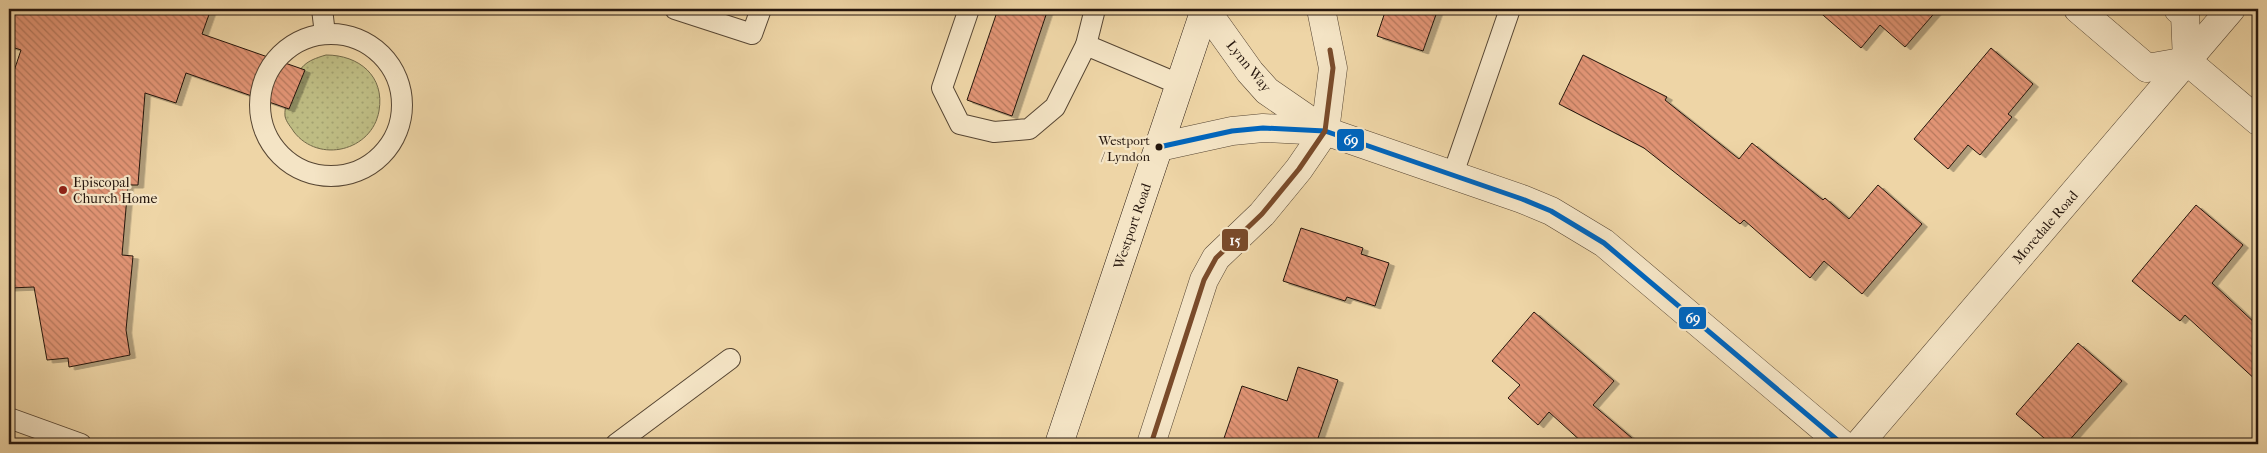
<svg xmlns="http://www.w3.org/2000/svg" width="2267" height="453" font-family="'IM FELL French Canon',serif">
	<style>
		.grass { fill: url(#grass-dots); stroke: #726948 }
		.building { fill: url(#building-back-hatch); stroke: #25160d; filter: url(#shadow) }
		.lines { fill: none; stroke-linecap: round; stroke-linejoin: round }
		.service-casing { stroke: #574633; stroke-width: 22 }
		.minor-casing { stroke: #574633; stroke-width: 29 }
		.secondary-casing { stroke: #25160d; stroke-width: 29 }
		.service { stroke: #f4e4c5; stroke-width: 20 }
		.minor { stroke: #f4e4c5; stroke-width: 28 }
		.secondary { stroke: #f4e4c5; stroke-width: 28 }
		.bus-1-casing { stroke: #f4e4c5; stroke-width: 9 }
		.bus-2-casing { stroke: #f4e4c5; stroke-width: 9 }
		.bus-1 { stroke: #0065bd; stroke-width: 5 }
		.bus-2 { stroke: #7a4b2a; stroke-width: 5 }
		.bus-dot { fill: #25160d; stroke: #f4e4c5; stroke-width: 2 }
		.poi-dot { fill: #8f2418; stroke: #f4e4c5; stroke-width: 2 }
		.labels { text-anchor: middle; stroke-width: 4.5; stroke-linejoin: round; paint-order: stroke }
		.bus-label { font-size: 13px; fill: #25160d; stroke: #f4e4c5; text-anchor: end }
		.street-label { font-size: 14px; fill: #25160d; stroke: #f4e4c5 }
		.poi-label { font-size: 14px; fill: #25160d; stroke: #f4e4c5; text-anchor: start }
		.line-badge { stroke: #f4e4c5; stroke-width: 2 }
		.badge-label { font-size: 14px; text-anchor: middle; font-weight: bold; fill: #fff }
	</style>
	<defs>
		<pattern id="grass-dots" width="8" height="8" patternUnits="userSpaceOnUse" patternTransform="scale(1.25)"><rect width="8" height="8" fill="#bebc83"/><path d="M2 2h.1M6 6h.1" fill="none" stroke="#a3a170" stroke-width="1.8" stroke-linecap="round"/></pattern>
		<pattern id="building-back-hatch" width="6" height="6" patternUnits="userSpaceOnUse" patternTransform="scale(1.25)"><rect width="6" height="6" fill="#e19474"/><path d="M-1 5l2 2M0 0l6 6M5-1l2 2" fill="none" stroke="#b6785e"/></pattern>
		<filter id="shadow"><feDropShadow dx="5.5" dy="3" stdDeviation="0" flood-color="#0004"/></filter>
	</defs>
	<rect width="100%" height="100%" fill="#eed5a6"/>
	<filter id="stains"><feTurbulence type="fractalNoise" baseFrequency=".004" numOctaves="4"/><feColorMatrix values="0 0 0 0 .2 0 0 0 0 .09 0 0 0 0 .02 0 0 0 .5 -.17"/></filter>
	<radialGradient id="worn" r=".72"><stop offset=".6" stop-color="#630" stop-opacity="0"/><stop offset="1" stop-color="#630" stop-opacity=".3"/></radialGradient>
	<path class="grass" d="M 326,55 C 359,55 385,76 379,111 C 372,151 319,164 294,132 C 291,127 286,122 285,116 C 284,107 289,95 292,86 C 300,66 305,61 326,55 Z"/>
	<g class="building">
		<path d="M 9,9 L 211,9 L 202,34 L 305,70 L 289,109 L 186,73 L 176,103 L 145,93 L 138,185 L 128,185 L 122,255 L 133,256 L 126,330 L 130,355 L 69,367 L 68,358 L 47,360 L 34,287 L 9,288 L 9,86 L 21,50 L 9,46 Z"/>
		<path d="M 998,9 L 1048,9 L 1012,116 L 967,100 Z"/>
		<path d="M 1386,9 L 1438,9 L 1423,51 L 1377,36 Z"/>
		<path d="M 1816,9 L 1938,9 L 1905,47 L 1880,25 L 1861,48 Z"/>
		<path d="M 1991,48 L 2033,84 L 2008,114 L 2012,117 L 1980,155 L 1968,145 L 1948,169 L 1914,139 Z"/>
		<path d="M 1583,55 L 1667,97 L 1665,100 L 1739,159 L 1752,143 L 1823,200 L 1825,198 L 1849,219 L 1878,185 L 1922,224 L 1862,294 L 1824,261 L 1810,278 L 1744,220 L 1740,224 L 1644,148 L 1559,104 Z"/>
		<path d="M 2196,205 L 2243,245 L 2212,283 L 2258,326 L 2258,382 L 2185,315 L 2180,321 L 2132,281 Z"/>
		<path d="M 1301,228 L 1363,248 L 1361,254 L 1389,263 L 1375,306 L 1347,297 L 1345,301 L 1283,281 Z"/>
		<path d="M 1534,312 L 1614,381 L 1593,405 L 1639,444 L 1584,444 L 1549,412 L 1538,425 L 1508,398 L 1520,385 L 1492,361 Z"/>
		<path d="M 2078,343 L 2122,381 L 2066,444 L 2051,444 L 2016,414 Z"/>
		<path d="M 1298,367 L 1338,380 L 1316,444 L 1222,444 L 1242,386 L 1287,401 Z"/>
	</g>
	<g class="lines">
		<defs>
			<g id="service">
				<path d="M 322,9 L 325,34"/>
				<path d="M 675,9 L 752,34 L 761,9"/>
				<path d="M 969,9 L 942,88 L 960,124 L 994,132 L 1029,129 L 1055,107 L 1086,45"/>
				<path d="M 1095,9 L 1086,45 L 1181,85"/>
				<circle cx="331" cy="105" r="71"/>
				<path d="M 1453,174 L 1510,9"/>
				<path d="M 9,418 L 81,444"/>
				<path d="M 616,444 L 730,359"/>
			</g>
			<g id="minor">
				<path d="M 1205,9 L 1250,72 L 1267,91 L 1325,131"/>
				<path d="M 2078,9 L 2147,68 L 2187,61"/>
				<path d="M 2178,9 L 2185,15 L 2187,61"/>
				<path d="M 2187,61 L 2258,121"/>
				<path d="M 1159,147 L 1232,131 L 1263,128 L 1325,131 L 1522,199 L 1551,211 L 1604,243 L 1842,444"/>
				<path d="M 1151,444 L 1204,280 L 1216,258 L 1262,214 L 1299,169 L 1325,131 L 1333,68 L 1321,9"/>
				<path d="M 1859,444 L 2231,9"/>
			</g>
			<path id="secondary" d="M 1059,444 L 1205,9"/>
		</defs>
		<use href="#service" class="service-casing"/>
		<use href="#minor" class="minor-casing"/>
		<use href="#secondary" class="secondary-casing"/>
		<use href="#service" class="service"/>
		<use href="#minor" class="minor"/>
		<use href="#secondary" class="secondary"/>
		<defs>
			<path id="bus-1" d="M 1159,147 L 1232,131 L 1263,128 L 1325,131 L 1522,199 L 1551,211 L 1604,243 L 1842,444"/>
			<path id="bus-2" d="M 1151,444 L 1204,280 L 1216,258 L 1262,214 L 1299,169 L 1325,131 L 1333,68 L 1330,50"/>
		</defs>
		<use href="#bus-1" class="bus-1-casing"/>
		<use href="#bus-2" class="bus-2-casing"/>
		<use href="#bus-1" class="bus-1"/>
		<use href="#bus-2" class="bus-2"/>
	</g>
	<circle class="bus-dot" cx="1159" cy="147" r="4.5"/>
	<circle class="poi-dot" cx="63" cy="190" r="5"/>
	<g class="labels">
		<g class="bus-label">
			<text x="1150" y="145">Westport<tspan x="1150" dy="16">/ Lyndon</tspan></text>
		</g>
		<g class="street-label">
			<text transform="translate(1249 66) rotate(51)" y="5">Lynn Way</text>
			<text transform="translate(1132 226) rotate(-71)" y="5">Westport Road</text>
			<text transform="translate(2045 227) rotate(-49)" y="5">Moredale Road</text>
		</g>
		<g class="poi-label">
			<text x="73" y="187">Episcopal<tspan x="73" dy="16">Church Home</tspan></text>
		</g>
	</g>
	<g class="line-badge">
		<rect x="1336" y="128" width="29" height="24" rx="5" fill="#0065bd"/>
		<rect x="1221" y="228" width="28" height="24" rx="5" fill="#7a4b2a"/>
		<rect x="1678" y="306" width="29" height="24" rx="5" fill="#0065bd"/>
	</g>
	<g class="badge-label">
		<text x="1351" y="145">69</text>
		<text x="1235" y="245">15</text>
		<text x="1693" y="323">69</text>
	</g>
	<rect width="2267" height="453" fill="none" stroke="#eed5a6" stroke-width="30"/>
	<rect x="10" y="10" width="2247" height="433" fill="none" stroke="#25160d" stroke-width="2.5"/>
	<rect x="15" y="15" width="2237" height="423" fill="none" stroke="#25160d"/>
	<rect width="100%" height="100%" filter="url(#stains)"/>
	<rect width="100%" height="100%" fill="url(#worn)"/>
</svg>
